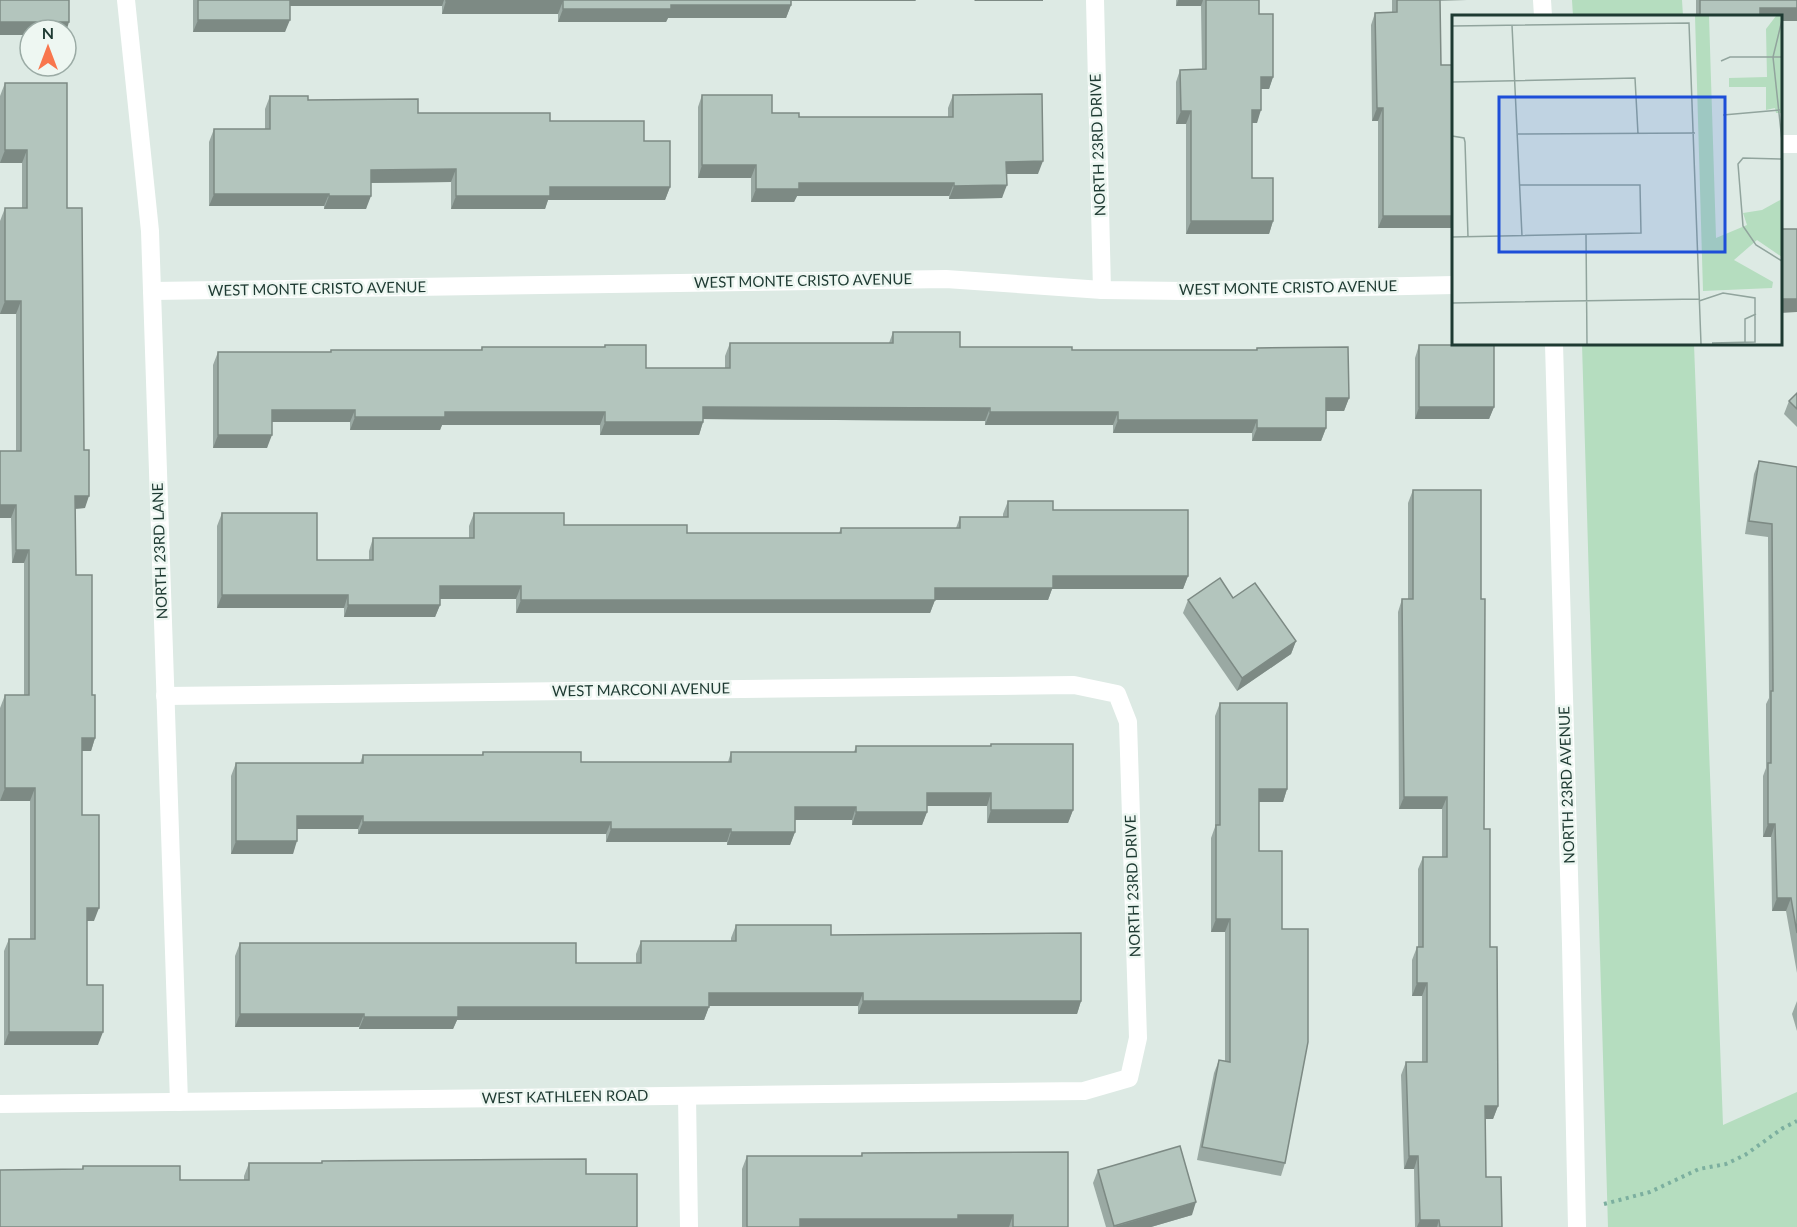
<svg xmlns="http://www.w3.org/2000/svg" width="1797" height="1227" font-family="Lato,sans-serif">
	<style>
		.green { fill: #b5ddbf }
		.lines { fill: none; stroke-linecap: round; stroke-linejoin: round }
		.path { stroke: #7caf9f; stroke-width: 4; stroke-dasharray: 3 4.5; stroke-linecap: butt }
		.minor { stroke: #fff; stroke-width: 18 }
		.wall { fill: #9aa9a3 }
		.shaded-wall { fill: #7d8a84 }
		.building { fill: #b3c5bd; stroke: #7d8a84; stroke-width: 1.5 }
		.labels { text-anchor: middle; stroke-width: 5; stroke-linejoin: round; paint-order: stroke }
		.street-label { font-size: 15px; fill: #1e3a32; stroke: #eef7f2 }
		.inset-road { fill: none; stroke: #91a49d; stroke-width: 1.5 }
		.view { fill: #1d4ed8; fill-opacity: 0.15; stroke: #1d4ed8; stroke-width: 3 }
		.inset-edge { fill: none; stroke: #1e3a32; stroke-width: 3 }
	</style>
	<rect width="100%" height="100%" fill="#ddeae4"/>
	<g class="green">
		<path d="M 1572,0 L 1682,0 L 1683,16 L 1573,16 Z"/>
		<path d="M 1582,344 L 1694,344 L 1723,1125 L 1797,1092 L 1797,1227 L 1608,1227 Z"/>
	</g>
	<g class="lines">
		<path class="path" d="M 1604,1204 L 1650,1192 L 1699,1169 L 1726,1164 L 1745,1155 L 1783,1128 L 1797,1121"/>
		<g class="minor">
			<path d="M 126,0 L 150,231 L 179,1102"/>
			<path d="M 1095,0 L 1102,290"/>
			<path d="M 1542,0 L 1543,16"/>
			<path d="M 1780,144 L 1797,144"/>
			<path d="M 152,291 L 946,279 L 1102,290 L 1186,291 L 1454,285"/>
			<path d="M 1554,344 L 1571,944 L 1577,1227"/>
			<path d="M 687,1096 L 689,1227"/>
			<path d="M 0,1104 L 1084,1091 L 1129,1078 L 1138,1038 L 1128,722 L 1117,694 L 1074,685 L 165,696"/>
		</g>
	</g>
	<g class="wall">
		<path d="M 193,0 L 916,0 L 915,1 L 791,1 L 791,5 L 786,18 L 668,18 L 666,22 L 558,22 L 558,14 L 442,14 L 442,6 L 290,6 L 285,32 L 193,32 Z"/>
		<path d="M 1176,0 L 1259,0 L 1259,14 L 1273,77 L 1269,89 L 1261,89 L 1257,123 L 1252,123 L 1252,178 L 1273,221 L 1269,234 L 1186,234 L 1186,124 L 1176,124 L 1176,82 L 1180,70 L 1202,69 L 1201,6 L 1176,6 Z"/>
		<path d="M 1392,0 L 1467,0 L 1440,1 L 1441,65 L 1454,228 L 1378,228 L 1378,121 L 1372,121 L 1371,25 L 1375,13 L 1392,12 Z"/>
		<path d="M 1696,0 L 1797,0 L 1797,21 L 1780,21 L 1780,16 L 1696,16 Z"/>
		<path d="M 5,83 L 67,208 L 85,508 L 75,509 L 76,575 L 92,695 L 95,738 L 91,751 L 82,751 L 82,815 L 94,921 L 87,921 L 87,985 L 98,1045 L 4,1045 L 4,951 L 9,939 L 30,939 L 30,801 L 0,801 L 0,708 L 5,695 L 24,695 L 24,563 L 12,563 L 11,518 L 0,518 L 16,451 L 16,314 L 0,314 L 0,221 L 5,208 L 22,208 L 22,163 L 0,163 L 0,96 Z"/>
		<path d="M 702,95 L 772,113 L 799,117 L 948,117 L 948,108 L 953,95 L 1038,174 L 1007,174 L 1002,198 L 949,199 L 949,196 L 797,196 L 794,202 L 751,202 L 751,178 L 698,178 L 698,107 Z"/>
		<path d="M 270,96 L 418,113 L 550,121 L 644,141 L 670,187 L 665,200 L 548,200 L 545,209 L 451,209 L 451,182 L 371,183 L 366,209 L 324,209 L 324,206 L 209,206 L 209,142 L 214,129 L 265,129 L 265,109 Z"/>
		<path d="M 893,332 L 960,347 L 1072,350 L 1256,350 L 1257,348 L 1349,398 L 1344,411 L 1326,411 L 1326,428 L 1321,441 L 1252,441 L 1252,433 L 1113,433 L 1113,425 L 985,425 L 985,421 L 703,419 L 703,422 L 699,435 L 600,435 L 600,425 L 442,425 L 440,430 L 350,430 L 350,422 L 272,422 L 267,448 L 213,448 L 213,365 L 218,352 L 330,352 L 331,350 L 481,350 L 482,347 L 604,347 L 605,345 L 646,368 L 725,368 L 725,356 L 730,343 L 889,343 Z"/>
		<path d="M 1419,345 L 1494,407 L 1489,419 L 1415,419 L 1415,358 Z"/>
		<path d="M 1797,393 L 1797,427 L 1784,414 L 1789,401 Z"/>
		<path d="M 1759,461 L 1797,467 L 1797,973 L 1786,911 L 1772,911 L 1771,837 L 1763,837 L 1763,776 L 1766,768 L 1766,704 L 1769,698 L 1768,537 L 1745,534 L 1754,474 Z"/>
		<path d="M 1413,490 L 1481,599 L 1484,829 L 1498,1106 L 1493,1119 L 1485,1119 L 1486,1177 L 1502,1227 L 1415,1227 L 1414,1169 L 1404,1169 L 1401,1075 L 1406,1062 L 1422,1062 L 1422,996 L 1412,996 L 1412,960 L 1417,947 L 1418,947 L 1418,869 L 1423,857 L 1442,857 L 1442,809 L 1399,809 L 1398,612 L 1402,599 L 1408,599 L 1408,503 Z"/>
		<path d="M 1008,501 L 1053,510 L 1188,576 L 1183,589 L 1052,589 L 1048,600 L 935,600 L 930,613 L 516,613 L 516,599 L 440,599 L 440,605 L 435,617 L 344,617 L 344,608 L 217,608 L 217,526 L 222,513 L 317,560 L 369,560 L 369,551 L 373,538 L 469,538 L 469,526 L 474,513 L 564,525 L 687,533 L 839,533 L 841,528 L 956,528 L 960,517 L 1003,517 L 1003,514 Z"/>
		<path d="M 1233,598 L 1296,641 L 1291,654 L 1237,691 L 1183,613 L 1188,600 Z"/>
		<path d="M 1220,703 L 1287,789 L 1283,802 L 1259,802 L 1259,851 L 1282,929 L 1285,1163 L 1281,1176 L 1197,1160 L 1214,1073 L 1219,1060 L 1225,1061 L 1225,932 L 1211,932 L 1211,838 L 1215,827 L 1215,716 Z"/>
		<path d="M 991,744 L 1073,810 L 1068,823 L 987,823 L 987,806 L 927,806 L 927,812 L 922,825 L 852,825 L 852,820 L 795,820 L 795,832 L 790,845 L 727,845 L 727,842 L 606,842 L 606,834 L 358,834 L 358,829 L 297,829 L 293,854 L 231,854 L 231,776 L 236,763 L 360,763 L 363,755 L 482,755 L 483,752 L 581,762 L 728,762 L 731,752 L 854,752 L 856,746 L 990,746 Z"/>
		<path d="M 736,925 L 831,935 L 1081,1001 L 1077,1014 L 858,1014 L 858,1006 L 709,1006 L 704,1020 L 457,1020 L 453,1029 L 359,1029 L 359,1027 L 235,1027 L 235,956 L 240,943 L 576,963 L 636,963 L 636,954 L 641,941 L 731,941 L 731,938 Z"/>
		<path d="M 1797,1001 L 1797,1031 L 1792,1014 Z"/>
		<path d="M 862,1153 L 1068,1227 L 742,1227 L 742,1169 L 747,1156 L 861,1156 Z"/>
		<path d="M 322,1161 L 586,1174 L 0,1227 L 82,1169 L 83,1166 L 180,1180 L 244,1180 L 244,1176 L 249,1163 L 321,1163 Z"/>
		<path d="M 1098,1170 L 1192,1215 L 1151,1227 L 1106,1227 L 1093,1183 Z"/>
	</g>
	<g class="shaded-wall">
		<path d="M 287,0 L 444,0 L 442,6 L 285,6 Z"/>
		<path d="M 787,0 L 916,0 L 915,1 L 786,1 Z"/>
		<path d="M 975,0 L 1043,0 L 1043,1 L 974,1 Z"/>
		<path d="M 1178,0 L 1203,0 L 1201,6 L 1176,6 Z"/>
		<path d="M 446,1 L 563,1 L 558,14 L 442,14 Z"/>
		<path d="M 671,5 L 791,5 L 786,18 L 668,18 L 666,22 L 558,22 L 563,9 Z"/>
		<path d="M 1760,8 L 1797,8 L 1797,21 L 1780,21 L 1780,16 L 1757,16 Z"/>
		<path d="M 198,20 L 290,20 L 285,32 L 193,32 Z"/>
		<path d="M 0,22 L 69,22 L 66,32 L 66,30 L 30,30 L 30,35 L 0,35 Z"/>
		<path d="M 1261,77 L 1273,77 L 1269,89 L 1256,89 Z"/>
		<path d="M 1377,108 L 1383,108 L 1378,121 L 1372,121 Z"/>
		<path d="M 1252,110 L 1261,110 L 1257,123 L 1248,123 Z"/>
		<path d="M 1181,111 L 1191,111 L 1186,124 L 1176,124 Z"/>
		<path d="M 5,150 L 27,150 L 22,163 L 0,163 Z"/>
		<path d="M 1043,161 L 1038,174 L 1002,174 L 1006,162 Z"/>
		<path d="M 702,165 L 756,165 L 751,178 L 698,178 Z"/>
		<path d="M 456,169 L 451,182 L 366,183 L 371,170 Z"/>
		<path d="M 799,183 L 954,183 L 949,196 L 797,196 L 794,202 L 751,202 L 756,189 Z"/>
		<path d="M 1007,185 L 1002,198 L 949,199 L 954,186 Z"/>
		<path d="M 550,187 L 670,187 L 665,200 L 548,200 L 545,209 L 451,209 L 456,196 Z"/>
		<path d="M 214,194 L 329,194 L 324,206 L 209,206 Z"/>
		<path d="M 329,196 L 371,196 L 366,209 L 324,209 Z"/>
		<path d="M 1383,216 L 1454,216 L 1454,228 L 1378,228 Z"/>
		<path d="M 1191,221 L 1273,221 L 1269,234 L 1186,234 Z"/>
		<path d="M 1780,299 L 1797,299 L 1797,312 L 1780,313 Z"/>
		<path d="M 5,301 L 21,301 L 16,314 L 0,314 Z"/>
		<path d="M 1326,398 L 1349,398 L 1344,411 L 1321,411 Z"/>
		<path d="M 703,407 L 990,408 L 985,421 L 699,419 Z"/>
		<path d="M 1419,407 L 1494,407 L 1489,419 L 1415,419 Z"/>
		<path d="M 272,410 L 355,410 L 350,422 L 267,422 Z"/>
		<path d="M 445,412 L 605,412 L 600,425 L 442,425 L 440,430 L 350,430 L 355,417 Z"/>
		<path d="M 990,412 L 1118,412 L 1113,425 L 985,425 Z"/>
		<path d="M 1118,420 L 1257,420 L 1252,433 L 1113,433 Z"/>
		<path d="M 605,422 L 703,422 L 699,435 L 600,435 Z"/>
		<path d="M 1257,428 L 1326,428 L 1321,441 L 1252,441 Z"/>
		<path d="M 218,435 L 272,435 L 267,448 L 213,448 Z"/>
		<path d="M 75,496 L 89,496 L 85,508 L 71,509 Z"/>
		<path d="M 0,505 L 16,505 L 11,518 L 0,518 Z"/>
		<path d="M 16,550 L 29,550 L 24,563 L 12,563 Z"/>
		<path d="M 1053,576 L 1188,576 L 1183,589 L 1052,589 L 1048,600 L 935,600 L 930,613 L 516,613 L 521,600 L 935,588 Z"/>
		<path d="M 440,586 L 521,586 L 516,599 L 435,599 Z"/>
		<path d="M 222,595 L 348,595 L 344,608 L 217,608 Z"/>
		<path d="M 348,605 L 440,605 L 435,617 L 344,617 Z"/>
		<path d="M 1296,641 L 1291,654 L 1237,691 L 1242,678 Z"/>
		<path d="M 82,738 L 95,738 L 91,751 L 77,751 Z"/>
		<path d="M 5,788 L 35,788 L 30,801 L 0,801 Z"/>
		<path d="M 1259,789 L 1287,789 L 1283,802 L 1254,802 Z"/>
		<path d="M 927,793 L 991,793 L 987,806 L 922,806 Z"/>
		<path d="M 1404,797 L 1447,797 L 1442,809 L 1399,809 Z"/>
		<path d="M 795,807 L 856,807 L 852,820 L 790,820 Z"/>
		<path d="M 991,810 L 1073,810 L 1068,823 L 987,823 Z"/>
		<path d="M 856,812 L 927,812 L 922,825 L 852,825 Z"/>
		<path d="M 297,816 L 363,816 L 358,829 L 293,829 Z"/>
		<path d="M 363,822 L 611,822 L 606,834 L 358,834 Z"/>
		<path d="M 1768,824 L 1775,824 L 1771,837 L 1763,837 Z"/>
		<path d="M 611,829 L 731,829 L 727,842 L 606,842 Z"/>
		<path d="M 731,832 L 795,832 L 790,845 L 727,845 Z"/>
		<path d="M 236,841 L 297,841 L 293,854 L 231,854 Z"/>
		<path d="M 1777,898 L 1791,898 L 1786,911 L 1772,911 Z"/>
		<path d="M 87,908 L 99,908 L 94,921 L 82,921 Z"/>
		<path d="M 1216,919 L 1230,919 L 1225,932 L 1211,932 Z"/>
		<path d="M 1417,983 L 1427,983 L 1422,996 L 1412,996 Z"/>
		<path d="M 709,993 L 863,993 L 858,1006 L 704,1006 Z"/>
		<path d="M 863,1001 L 1081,1001 L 1077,1014 L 858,1014 Z"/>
		<path d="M 458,1007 L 709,1007 L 704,1020 L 457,1020 L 453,1029 L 359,1029 L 364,1017 Z"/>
		<path d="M 240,1014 L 364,1014 L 359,1027 L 235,1027 Z"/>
		<path d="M 9,1032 L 103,1032 L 98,1045 L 4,1045 Z"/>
		<path d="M 1485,1106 L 1498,1106 L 1493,1119 L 1480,1119 Z"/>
		<path d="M 1409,1156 L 1418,1156 L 1414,1169 L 1404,1169 Z"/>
		<path d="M 1196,1202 L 1192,1215 L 1151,1227 L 1114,1227 Z"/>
		<path d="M 958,1215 L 1013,1215 L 1009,1227 L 798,1227 L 800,1219 Z"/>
		<path d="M 1420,1220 L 1439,1220 L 1437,1227 L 1417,1227 Z"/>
	</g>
	<g class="building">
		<rect x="0" y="0" width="69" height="22"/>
		<rect x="198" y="0" width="92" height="20"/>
		<path d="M 446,0 L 791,0 L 791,5 L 671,5 L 671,9 L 563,9 L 563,1 L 446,1 Z"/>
		<path d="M 1206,0 L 1259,0 L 1259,14 L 1273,14 L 1273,77 L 1261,77 L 1261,110 L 1252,110 L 1252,178 L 1273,178 L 1273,221 L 1191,221 L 1191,111 L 1181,111 L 1180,70 L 1206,69 Z"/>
		<path d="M 1397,0 L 1440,0 L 1441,65 L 1454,65 L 1454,216 L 1383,216 L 1383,108 L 1377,108 L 1375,13 L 1397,12 Z"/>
		<path d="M 1700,0 L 1797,0 L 1797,8 L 1760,8 L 1760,16 L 1700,16 Z"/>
		<path d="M 5,83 L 67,83 L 67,208 L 82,208 L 84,450 L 89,450 L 89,496 L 75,496 L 76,575 L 92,575 L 92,695 L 95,695 L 95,738 L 82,738 L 82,815 L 99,815 L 99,908 L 87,908 L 87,985 L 103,985 L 103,1032 L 9,1032 L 9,939 L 35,939 L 35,788 L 5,788 L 5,695 L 29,695 L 29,550 L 16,550 L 16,505 L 0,505 L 0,451 L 21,451 L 21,301 L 5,301 L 5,208 L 27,208 L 27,150 L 5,150 Z"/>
		<path d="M 1042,94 L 1043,161 L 1006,162 L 1007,185 L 954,186 L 954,183 L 799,183 L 799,189 L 756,189 L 756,165 L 702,165 L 702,95 L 772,95 L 772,113 L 799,113 L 799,117 L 953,117 L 953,95 Z"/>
		<path d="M 270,96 L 308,96 L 308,100 L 418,99 L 418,113 L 550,113 L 550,121 L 644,121 L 644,141 L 670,141 L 670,187 L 550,187 L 550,196 L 456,196 L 456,169 L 371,170 L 371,196 L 329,196 L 329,194 L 214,194 L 214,129 L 270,129 Z"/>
		<path d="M 1782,229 L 1797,229 L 1797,299 L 1780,299 L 1780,233 L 1782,233 Z"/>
		<path d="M 893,332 L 960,332 L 960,347 L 1072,347 L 1072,350 L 1257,350 L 1257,348 L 1348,347 L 1349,398 L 1326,398 L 1326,428 L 1257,428 L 1257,420 L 1118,420 L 1118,412 L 990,412 L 990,408 L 703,407 L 703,422 L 605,422 L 605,412 L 445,412 L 445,417 L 355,417 L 355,410 L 272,410 L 272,435 L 218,435 L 218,352 L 331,352 L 331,350 L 482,350 L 482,347 L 605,347 L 605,345 L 646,345 L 646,368 L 730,368 L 730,343 L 893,343 Z"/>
		<rect x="1419" y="345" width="75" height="62"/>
		<path d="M 1797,393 L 1797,409 L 1789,401 Z"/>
		<path d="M 1759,461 L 1797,467 L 1797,933 L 1791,898 L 1777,898 L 1775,824 L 1768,824 L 1768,763 L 1771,763 L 1771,691 L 1773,691 L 1772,524 L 1749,521 Z"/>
		<path d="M 1413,490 L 1481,490 L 1481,599 L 1485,599 L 1484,829 L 1490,829 L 1490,947 L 1497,947 L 1498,1106 L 1485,1106 L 1486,1177 L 1501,1177 L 1502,1227 L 1440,1227 L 1439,1220 L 1420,1220 L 1418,1156 L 1409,1156 L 1406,1062 L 1427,1062 L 1427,983 L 1417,983 L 1417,947 L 1423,947 L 1423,857 L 1447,857 L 1447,797 L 1404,797 L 1402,599 L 1413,599 Z"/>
		<path d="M 1008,501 L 1053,501 L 1053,510 L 1188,510 L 1188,576 L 1053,576 L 1053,588 L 935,588 L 935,600 L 521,600 L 521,586 L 440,586 L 440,605 L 348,605 L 348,595 L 222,595 L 222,513 L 317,513 L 317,560 L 373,560 L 373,538 L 474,538 L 474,513 L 564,513 L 564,525 L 687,525 L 687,533 L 841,533 L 841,528 L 960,528 L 960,517 L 1008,517 Z"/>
		<path d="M 1220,578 L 1233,598 L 1255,583 L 1296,641 L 1242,678 L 1188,600 Z"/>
		<path d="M 1220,703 L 1287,703 L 1287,789 L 1259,789 L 1259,851 L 1282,851 L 1282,929 L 1308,929 L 1308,1042 L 1285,1163 L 1202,1147 L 1219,1060 L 1230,1062 L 1230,919 L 1216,919 L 1216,825 L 1220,825 Z"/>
		<path d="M 991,744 L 1073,744 L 1073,810 L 991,810 L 991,793 L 927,793 L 927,812 L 856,812 L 856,807 L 795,807 L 795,832 L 731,832 L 731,829 L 611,829 L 611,822 L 363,822 L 363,816 L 297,816 L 297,841 L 236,841 L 236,763 L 363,763 L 363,755 L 483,755 L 483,752 L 581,752 L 581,762 L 731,762 L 731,752 L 856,752 L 856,746 L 991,746 Z"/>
		<path d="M 736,925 L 831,925 L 831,935 L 1081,933 L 1081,1001 L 863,1001 L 863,993 L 709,993 L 709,1007 L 458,1007 L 458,1017 L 364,1017 L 364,1014 L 240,1014 L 240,943 L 576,943 L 576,963 L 641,963 L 641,941 L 736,941 Z"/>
		<path d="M 1180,1146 L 1196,1202 L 1114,1226 L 1098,1170 Z"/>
		<path d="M 1068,1152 L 1068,1227 L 1013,1227 L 1013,1215 L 958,1215 L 958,1219 L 800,1219 L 800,1227 L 747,1227 L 747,1156 L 862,1156 L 862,1153 Z"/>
		<path d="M 586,1159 L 586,1174 L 637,1174 L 637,1227 L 0,1227 L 0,1170 L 83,1169 L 83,1166 L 180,1166 L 180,1180 L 249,1180 L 249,1163 L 322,1163 L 322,1161 Z"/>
	</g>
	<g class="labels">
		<g class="street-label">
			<text transform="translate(1098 145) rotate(-92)" y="5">NORTH 23RD DRIVE</text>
			<text transform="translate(803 281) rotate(-1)" y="5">WEST MONTE CRISTO AVENUE</text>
			<text transform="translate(1288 288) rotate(-1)" y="5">WEST MONTE CRISTO AVENUE</text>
			<text transform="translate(317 289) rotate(-1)" y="5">WEST MONTE CRISTO AVENUE</text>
			<text transform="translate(160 551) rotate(-92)" y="5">NORTH 23RD LANE</text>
			<text transform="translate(641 690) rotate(-1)" y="5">WEST MARCONI AVENUE</text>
			<text transform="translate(1567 785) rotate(-92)" y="5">NORTH 23RD AVENUE</text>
			<text transform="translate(1133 886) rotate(-92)" y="5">NORTH 23RD DRIVE</text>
			<text transform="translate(565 1097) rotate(-1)" y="5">WEST KATHLEEN ROAD</text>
		</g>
	</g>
	<g transform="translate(1452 15)">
		<rect width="330" height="330" fill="#ddeae4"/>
		<path d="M 243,1 L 257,1 L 264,223 L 295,210 L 291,198 L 310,195 L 330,184 L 330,242 L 305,225 L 282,245 L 321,267 L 320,273 L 251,276 ZM 324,1 L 330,1 L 330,98 L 324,98 L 323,93 L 314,95 L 314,72 L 277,72 L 277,63 L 315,62 L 314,14 Z" fill="#b5ddbf"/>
		<path class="inset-road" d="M 330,5 L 321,42 L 330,126M 60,10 L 70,221M 0,11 L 237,8 L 249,329M 269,46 L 278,42 L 330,42M 0,67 L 183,63 L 186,119M 271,100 L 328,95M 66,119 L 243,118M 0,121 L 12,123 L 13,127 L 16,222M 330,135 L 330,167M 330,144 L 291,143 L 286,149 L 291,211 L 304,230 L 330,246M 134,220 L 135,329M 0,222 L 189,218 L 188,170 L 68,170M 247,286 L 271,278 L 303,283 L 303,327 L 260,328M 0,288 L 247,284M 293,328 L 293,304 L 304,299"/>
		<path class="view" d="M 47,82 L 273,82 L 273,237 L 47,237 Z"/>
		<rect width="330" height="330" class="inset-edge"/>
	</g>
	<g transform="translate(48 48)"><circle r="28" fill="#eef7f2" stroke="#9baba5" stroke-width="1.5"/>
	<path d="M0-4.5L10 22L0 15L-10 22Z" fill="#f8764d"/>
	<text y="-9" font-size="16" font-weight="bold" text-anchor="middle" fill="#1e3a32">N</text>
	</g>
</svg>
